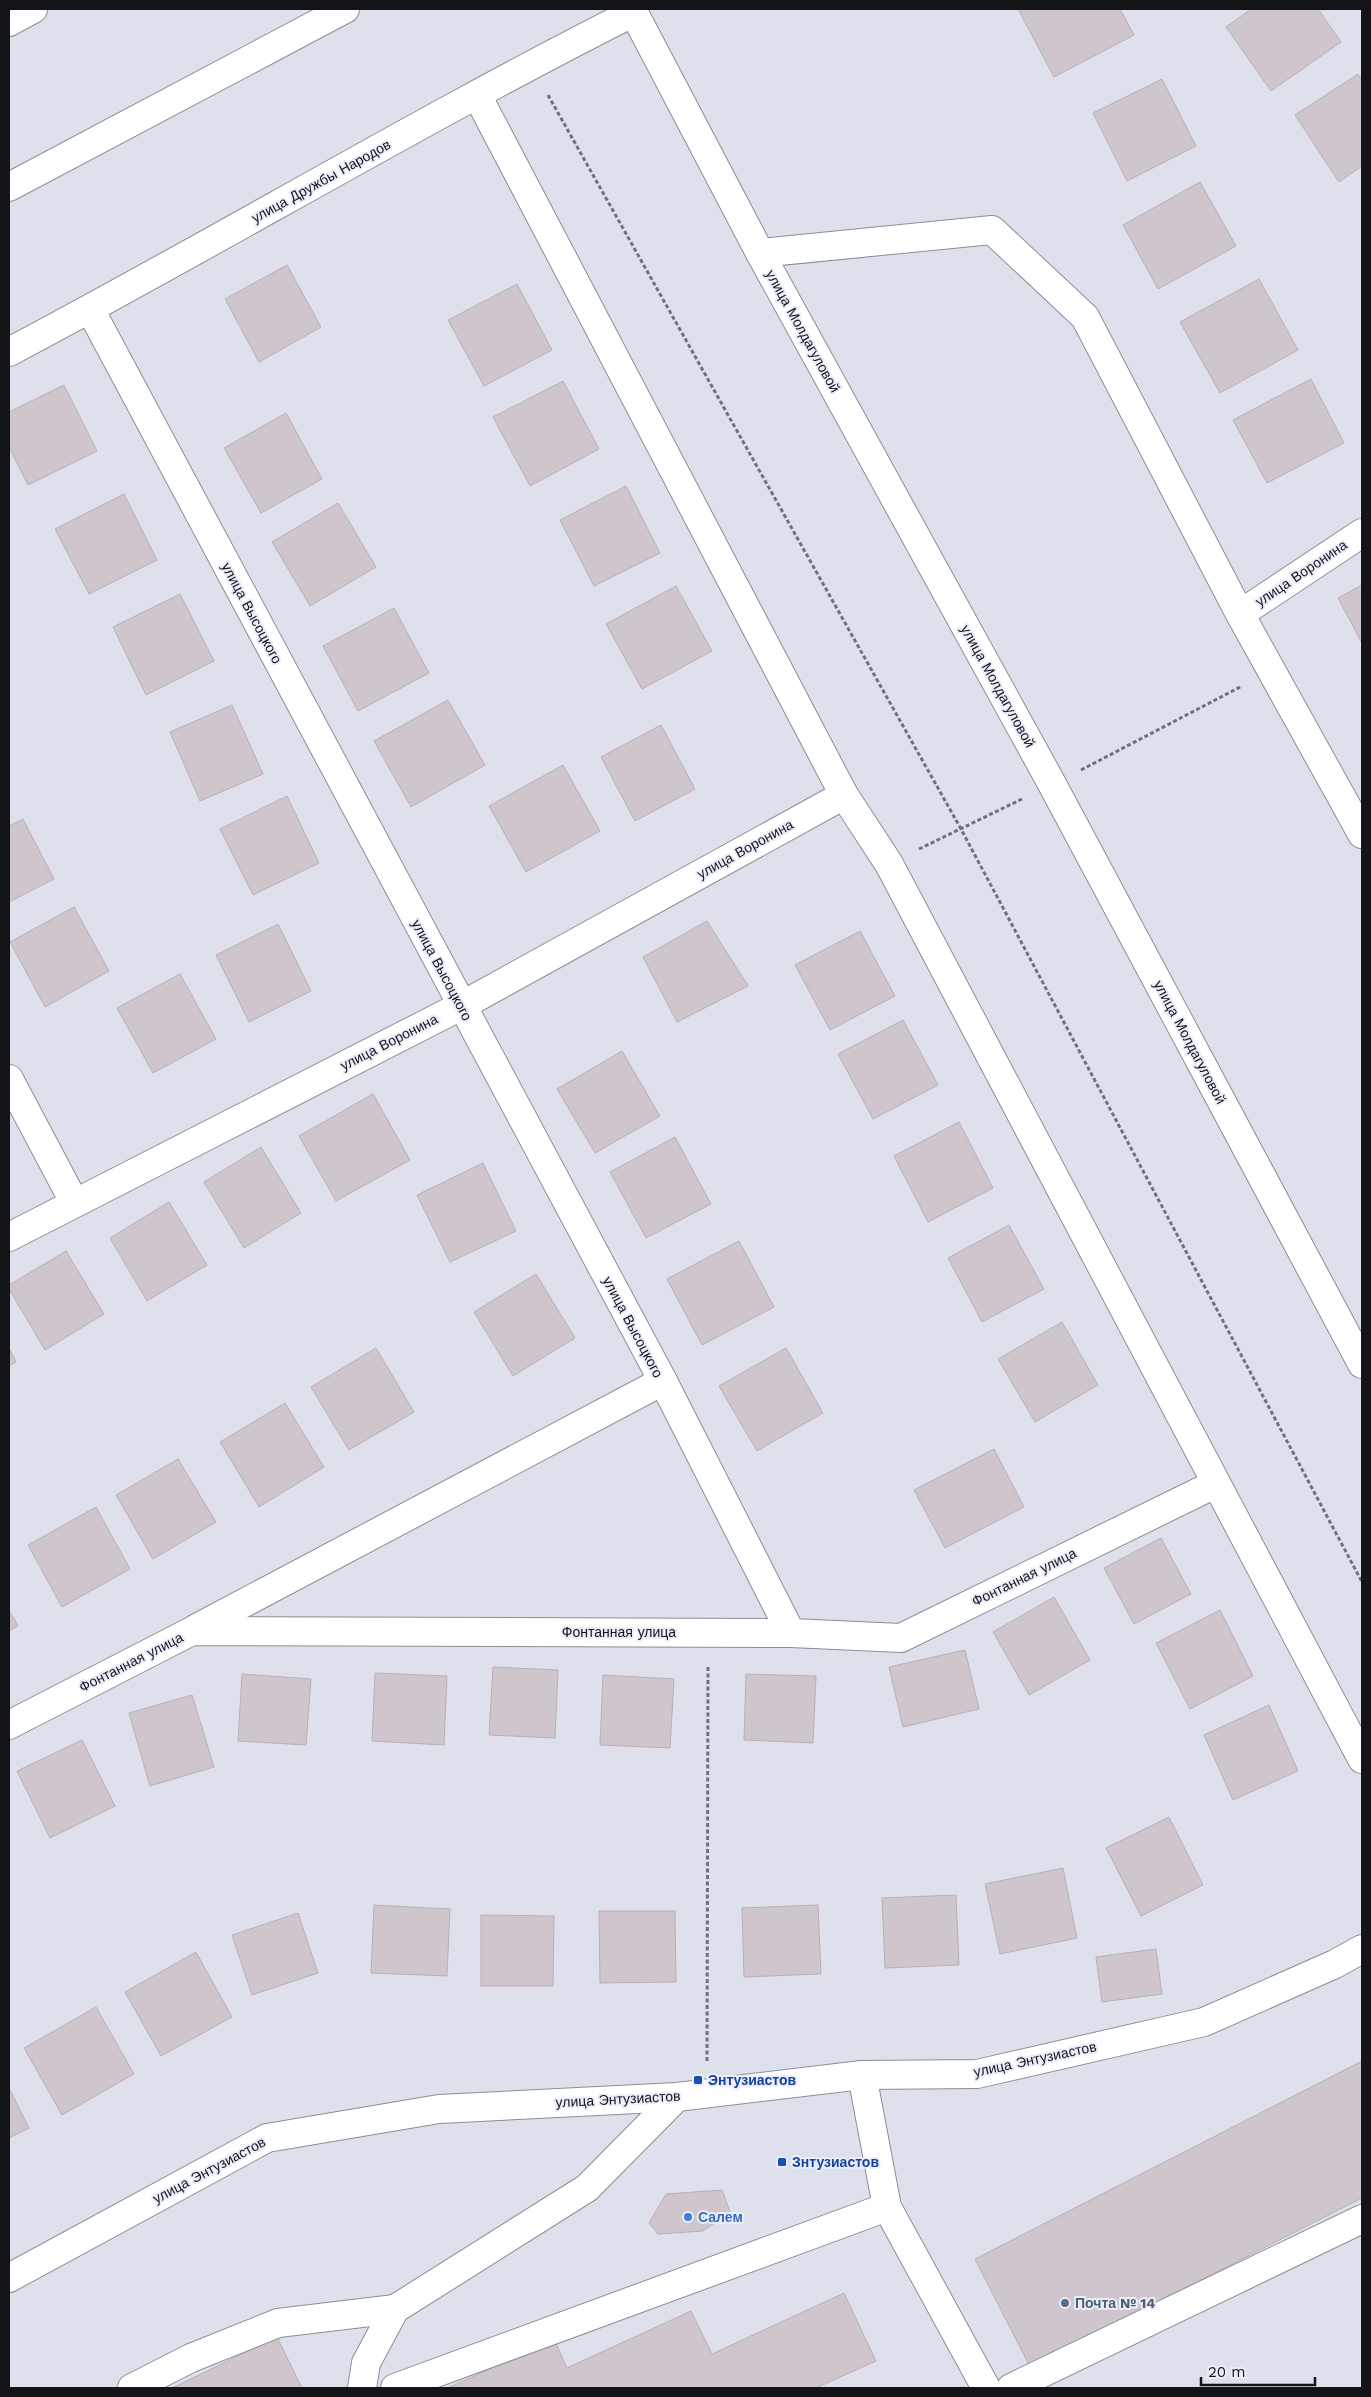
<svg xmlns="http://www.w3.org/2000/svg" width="1371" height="2397" font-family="'Work Sans',sans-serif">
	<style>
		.building { fill: #cfc5cd; stroke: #b9afb6 }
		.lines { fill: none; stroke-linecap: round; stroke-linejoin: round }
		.minor-casing { stroke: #8b8e98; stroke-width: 30 }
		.path { stroke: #707279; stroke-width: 3; stroke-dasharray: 4 2.5; stroke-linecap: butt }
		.minor { stroke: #fff; stroke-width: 28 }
		.transit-dot { fill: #1a4fb4; stroke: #ebeefa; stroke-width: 2 }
		.shop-dot { fill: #3f7fe0; stroke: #ebeefa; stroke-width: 2 }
		.service-dot { fill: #5c6f8a; stroke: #ebeefa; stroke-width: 2 }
		.labels { text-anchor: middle; stroke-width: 4; stroke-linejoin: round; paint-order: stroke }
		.street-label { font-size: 14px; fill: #131418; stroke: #ebeefa }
		.transit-label { font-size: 14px; font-weight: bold; fill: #164399; stroke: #ebeefa; text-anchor: start }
		.shop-label { font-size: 14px; font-weight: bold; fill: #366cbe; stroke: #ebeefa; text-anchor: start }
		.service-label { font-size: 14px; font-weight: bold; fill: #4e5e75; stroke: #ebeefa; text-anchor: start }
	</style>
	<rect width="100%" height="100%" fill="#dee1ec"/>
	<g class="building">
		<path d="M 1018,9 L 1120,9 L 1134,35 L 1054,77 Z"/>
		<path d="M 1251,9 L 1318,9 L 1341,42 L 1271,91 L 1226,27 Z"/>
		<path d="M 1358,74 L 1362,80 L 1362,166 L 1339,182 L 1295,115 Z"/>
		<path d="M 1162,79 L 1196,146 L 1127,181 L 1093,113 Z"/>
		<path d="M 1200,182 L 1236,246 L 1158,289 L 1123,225 Z"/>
		<path d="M 287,265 L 321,327 L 259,362 L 225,299 Z"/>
		<path d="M 1259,279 L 1298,350 L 1220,393 L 1180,322 Z"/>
		<path d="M 517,284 L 552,350 L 484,386 L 448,320 Z"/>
		<path d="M 1311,379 L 1344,443 L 1267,483 L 1233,420 Z"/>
		<path d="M 563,381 L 599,449 L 530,486 L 493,417 Z"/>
		<path d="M 64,385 L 97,451 L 28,485 L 9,447 L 9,412 Z"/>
		<path d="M 286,413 L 322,479 L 261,513 L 224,448 Z"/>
		<path d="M 626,486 L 660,553 L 594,586 L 560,520 Z"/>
		<path d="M 124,494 L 157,560 L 89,594 L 55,529 Z"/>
		<path d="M 338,503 L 376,567 L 310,606 L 272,542 Z"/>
		<path d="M 1362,585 L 1362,643 L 1338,598 Z"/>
		<path d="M 676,586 L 712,651 L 642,689 L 606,624 Z"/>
		<path d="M 180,594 L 214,661 L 146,695 L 113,627 Z"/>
		<path d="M 394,608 L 429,673 L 358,711 L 323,646 Z"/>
		<path d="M 448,700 L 485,765 L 411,807 L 374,741 Z"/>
		<path d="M 232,705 L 263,774 L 200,801 L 170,732 Z"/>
		<path d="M 661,725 L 695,789 L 635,821 L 601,757 Z"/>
		<path d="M 563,765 L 600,831 L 526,872 L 489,806 Z"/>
		<path d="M 287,796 L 319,863 L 253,895 L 220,829 Z"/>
		<path d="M 23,819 L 54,879 L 9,902 L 9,826 Z"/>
		<path d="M 74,907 L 109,971 L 45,1007 L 10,942 Z"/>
		<path d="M 707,921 L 748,986 L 677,1022 L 643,957 Z"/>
		<path d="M 278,924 L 311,991 L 249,1022 L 216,955 Z"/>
		<path d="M 860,931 L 895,996 L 830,1030 L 795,965 Z"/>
		<path d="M 180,974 L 216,1039 L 153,1073 L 117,1008 Z"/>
		<path d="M 903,1020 L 938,1085 L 873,1119 L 838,1054 Z"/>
		<path d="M 622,1051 L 660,1116 L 595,1153 L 557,1089 Z"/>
		<path d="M 373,1094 L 410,1160 L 336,1201 L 299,1136 Z"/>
		<path d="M 959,1122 L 993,1188 L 928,1222 L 894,1156 Z"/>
		<path d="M 675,1137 L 711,1204 L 646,1238 L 610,1172 Z"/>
		<path d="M 261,1147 L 301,1213 L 244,1248 L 204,1182 Z"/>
		<path d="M 483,1163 L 516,1231 L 450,1262 L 417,1195 Z"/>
		<path d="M 169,1202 L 207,1265 L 147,1301 L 110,1238 Z"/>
		<path d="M 1009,1225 L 1044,1289 L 982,1322 L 948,1258 Z"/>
		<path d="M 739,1241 L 774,1307 L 702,1345 L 667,1279 Z"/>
		<path d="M 66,1251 L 104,1314 L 45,1350 L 9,1289 L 9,1285 Z"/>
		<path d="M 536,1274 L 575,1338 L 513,1376 L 474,1312 Z"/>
		<path d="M 1062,1322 L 1098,1385 L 1035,1422 L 998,1359 Z"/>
		<path d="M 9,1348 L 16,1362 L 9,1366 Z"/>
		<path d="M 376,1348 L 414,1412 L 349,1450 L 311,1387 Z"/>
		<path d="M 786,1348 L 823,1413 L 757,1451 L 719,1386 Z"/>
		<path d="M 285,1403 L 324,1467 L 259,1507 L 220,1442 Z"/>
		<path d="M 994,1449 L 1024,1507 L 945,1548 L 914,1490 Z"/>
		<path d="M 178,1459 L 216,1522 L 153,1559 L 116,1495 Z"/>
		<path d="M 96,1507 L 130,1569 L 62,1607 L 28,1545 Z"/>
		<path d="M 1161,1538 L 1191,1594 L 1134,1624 L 1104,1568 Z"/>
		<path d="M 1054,1597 L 1090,1660 L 1029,1695 L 993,1632 Z"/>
		<path d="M 9,1610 L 18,1626 L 9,1631 Z"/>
		<path d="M 1220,1610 L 1253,1676 L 1190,1709 L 1156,1643 Z"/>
		<path d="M 965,1650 L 979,1709 L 903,1727 L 889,1667 Z"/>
		<path d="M 493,1667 L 558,1670 L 555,1738 L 489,1735 Z"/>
		<path d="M 375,1673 L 447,1676 L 444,1745 L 372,1741 Z"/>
		<path d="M 242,1674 L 311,1679 L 306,1745 L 238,1741 Z"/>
		<path d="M 746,1674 L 816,1676 L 813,1743 L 744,1740 Z"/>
		<path d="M 603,1675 L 674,1679 L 670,1748 L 600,1745 Z"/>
		<path d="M 192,1695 L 214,1767 L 150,1786 L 129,1713 Z"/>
		<path d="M 1269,1705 L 1298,1771 L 1233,1800 L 1204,1735 Z"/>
		<path d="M 82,1740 L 115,1806 L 50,1838 L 17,1771 Z"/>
		<path d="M 1169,1817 L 1203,1885 L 1141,1916 L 1106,1848 Z"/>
		<path d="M 1063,1868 L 1077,1938 L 1000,1954 L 985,1884 Z"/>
		<path d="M 956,1895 L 959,1965 L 885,1968 L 882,1898 Z"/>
		<path d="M 374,1905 L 450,1909 L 447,1976 L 371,1973 Z"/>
		<path d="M 818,1905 L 821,1974 L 744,1977 L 742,1908 Z"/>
		<path d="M 599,1911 L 675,1911 L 676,1982 L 600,1983 Z"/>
		<path d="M 298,1913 L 318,1973 L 252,1995 L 232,1935 Z"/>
		<path d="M 481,1915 L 554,1916 L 553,1986 L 481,1986 Z"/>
		<path d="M 1156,1949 L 1162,1994 L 1102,2002 L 1096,1957 Z"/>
		<path d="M 196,1952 L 232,2017 L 161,2056 L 125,1992 Z"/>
		<path d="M 96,2007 L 134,2074 L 62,2115 L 24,2048 Z"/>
		<path d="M 1362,2061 L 1362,2198 L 1030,2367 L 975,2259 Z"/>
		<path d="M 9,2088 L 29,2128 L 9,2138 Z"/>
		<path d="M 722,2190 L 730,2212 L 703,2231 L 658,2234 L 649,2223 L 666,2194 Z"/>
		<path d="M 844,2293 L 876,2361 L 816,2388 L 448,2388 L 554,2339 L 567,2368 L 691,2311 L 712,2354 Z"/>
		<path d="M 277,2337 L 302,2388 L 172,2388 Z"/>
	</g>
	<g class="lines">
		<defs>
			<g id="minor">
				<path d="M 632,9 L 760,253 L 1052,784 L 1362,1364"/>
				<path d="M 9,22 L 33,9"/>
				<path d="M 477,95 L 844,795 L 889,864 L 1362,1759"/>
				<path d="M 9,187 L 345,9"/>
				<path d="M 760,253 L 992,230 L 1085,317 L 1240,614 L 1362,834"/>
				<path d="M 90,309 L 663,1381 L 791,1633"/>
				<path d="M 9,352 C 219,241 422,119 634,12"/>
				<path d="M 1240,614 L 1362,533"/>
				<path d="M 9,1079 L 74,1202"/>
				<path d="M 9,1237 L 461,1006 L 844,795"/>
				<path d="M 195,1629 L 663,1381"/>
				<path d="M 9,1725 L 192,1631 L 791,1633 L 901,1638 L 1215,1484"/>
				<path d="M 862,2075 L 887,2207 L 986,2388"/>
				<path d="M 9,2278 L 267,2138 L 439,2109 L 677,2097 L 862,2075 L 977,2074 L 1204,2022 L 1335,1964 L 1362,1949"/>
				<path d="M 132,2388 L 191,2358 L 278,2323 L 395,2309"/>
				<path d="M 362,2388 L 366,2363 L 395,2309 L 587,2188 L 677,2097"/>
				<path d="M 395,2388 L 887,2207"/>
				<path d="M 1011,2388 L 1362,2219"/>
			</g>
		</defs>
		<use href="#minor" class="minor-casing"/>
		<g class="path">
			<path d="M 548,95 L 961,829 L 1362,1582"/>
			<path d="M 1081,770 L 1242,686"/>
			<path d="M 919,849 L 1022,799"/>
			<path d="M 707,2061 L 708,1667"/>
		</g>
		<use href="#minor" class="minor"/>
	</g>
	<g class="transit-dot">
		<rect x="693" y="2075" width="10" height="10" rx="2.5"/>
		<rect x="777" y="2157" width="10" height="10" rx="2.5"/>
	</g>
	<circle class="shop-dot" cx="688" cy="2217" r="5"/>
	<circle class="service-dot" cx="1065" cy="2303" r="5"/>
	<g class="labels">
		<g class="street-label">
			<text transform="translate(321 181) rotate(-29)" y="5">улица Дружбы Народов</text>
			<text transform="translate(803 331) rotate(61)" y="5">улица Молдагуловой</text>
			<text transform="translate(1301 573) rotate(-34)" y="5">улица Воронина</text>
			<text transform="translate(252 613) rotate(62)" y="5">улица Высоцкого</text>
			<text transform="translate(998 686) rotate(61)" y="5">улица Молдагуловой</text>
			<text transform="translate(745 849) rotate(-29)" y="5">улица Воронина</text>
			<text transform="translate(442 970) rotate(62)" y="5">улица Высоцкого</text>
			<text transform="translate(389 1042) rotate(-27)" y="5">улица Воронина</text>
			<text transform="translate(1190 1042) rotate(62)" y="5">улица Молдагуловой</text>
			<text transform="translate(633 1327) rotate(62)" y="5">улица Высоцкого</text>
			<text transform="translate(1024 1577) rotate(-26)" y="5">Фонтанная улица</text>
			<text x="619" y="1637">Фонтанная улица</text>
			<text transform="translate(131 1662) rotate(-27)" y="5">Фонтанная улица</text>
			<text transform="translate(1035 2059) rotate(-12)" y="5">улица Энтузиастов</text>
			<text transform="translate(618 2099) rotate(-3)" y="5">улица Энтузиастов</text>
			<text transform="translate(209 2170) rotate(-28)" y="5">улица Энтузиастов</text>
		</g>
		<g class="transit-label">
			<text x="708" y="2085">Энтузиастов</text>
			<text x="792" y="2167">Знтузиастов</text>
		</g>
		<g class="shop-label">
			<text x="698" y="2222">Салем</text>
		</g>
		<g class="service-label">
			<text x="1075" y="2308">Почта № 14</text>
		</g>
	</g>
	<rect width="1371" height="2397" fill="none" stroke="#131418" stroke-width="20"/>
	<path d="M1201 2377v8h114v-8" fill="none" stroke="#131418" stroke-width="2.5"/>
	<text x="1208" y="2377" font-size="15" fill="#131418" stroke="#ebeefa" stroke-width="4" paint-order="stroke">20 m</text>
</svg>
